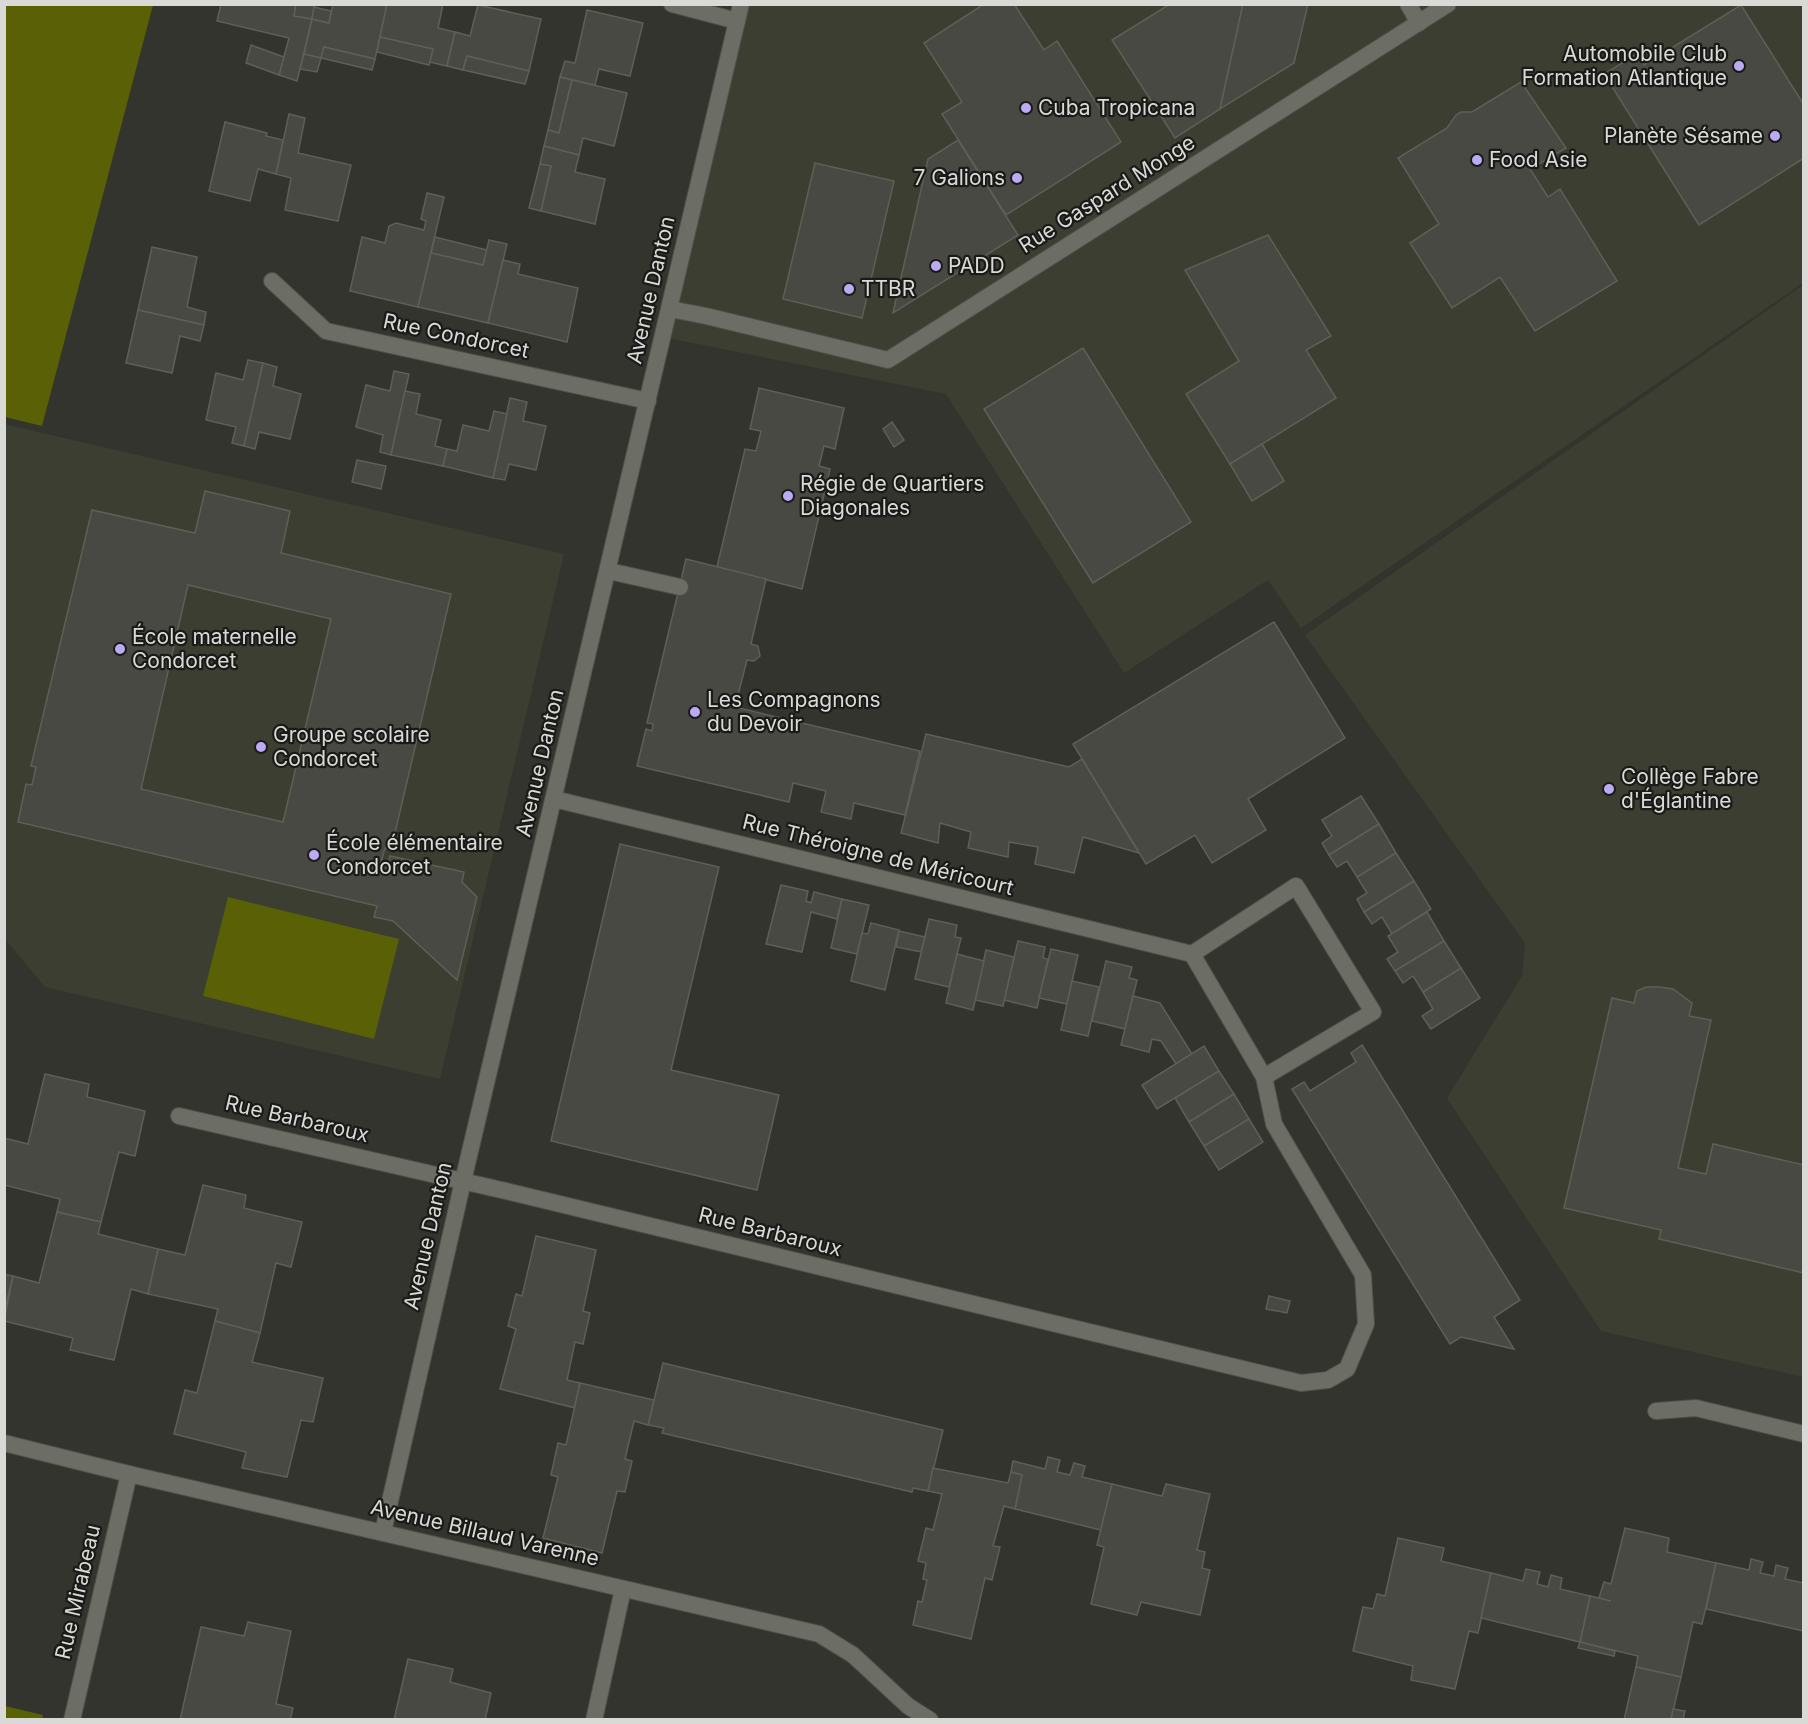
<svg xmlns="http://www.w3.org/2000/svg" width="1808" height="1724" font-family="Inter,sans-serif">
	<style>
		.built { fill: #3c3e31 }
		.green { fill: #596006 }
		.building { fill: #484942; stroke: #5e5f57; stroke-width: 1.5; fill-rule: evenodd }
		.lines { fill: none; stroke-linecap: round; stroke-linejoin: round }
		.service-casing { stroke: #4f504b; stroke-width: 18 }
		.minor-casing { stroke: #4f504b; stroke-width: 18 }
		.tertiary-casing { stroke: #4f504b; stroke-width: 18 }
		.service { stroke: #6c6d65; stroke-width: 16 }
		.minor { stroke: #6c6d65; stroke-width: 16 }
		.tertiary { stroke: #6c6d65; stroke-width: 16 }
		.poi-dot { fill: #bcaaf5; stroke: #1a1b18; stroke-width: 2 }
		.labels { text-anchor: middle; stroke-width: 4.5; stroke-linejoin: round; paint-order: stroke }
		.poi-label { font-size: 21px; fill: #d9dad5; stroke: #1a1b18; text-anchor: start }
		.street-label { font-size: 21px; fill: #d9dad5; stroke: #1a1b18 }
	</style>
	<rect width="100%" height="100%" fill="#33342d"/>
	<g class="built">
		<path d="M 741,5 L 1803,5 L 1803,283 L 1301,628 L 1268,580 L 1124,673 L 946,394 L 663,337 Z"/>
		<path d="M 1803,285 L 1803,1377 L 1601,1331 L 1447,1098 L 1522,976 L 1525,943 L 1305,635 Z"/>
		<path d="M 4,424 L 564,554 L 440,1079 L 45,987 L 5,939 Z"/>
	</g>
	<g class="green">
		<path d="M 5,4 L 153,5 L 42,426 L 5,417 Z"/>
		<path d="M 228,897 L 399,939 L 374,1039 L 203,996 Z"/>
		<path d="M 5,1706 L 43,1715 L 42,1719 L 5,1719 Z"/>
	</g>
	<g class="building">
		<path d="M 221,4 L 296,4 L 294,16 L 312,19 L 297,81 L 279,75 L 289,38 L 217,21 Z"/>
		<path d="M 296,4 L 315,4 L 312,19 L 294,16 Z"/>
		<path d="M 333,4 L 387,5 L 375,59 L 324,47 L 321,58 L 304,54 L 312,19 L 329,23 Z"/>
		<path d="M 443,4 L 438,28 L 455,32 L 447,66 L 429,62 L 433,49 L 380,37 L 387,4 Z"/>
		<path d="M 984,4 L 1014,4 L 1044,50 L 1057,41 L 1121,142 L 1006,215 L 942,114 L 962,102 L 924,43 Z"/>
		<path d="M 1170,4 L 1243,4 L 1220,109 L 1175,138 L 1112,40 Z"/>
		<path d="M 1243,4 L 1308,4 L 1294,63 L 1220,109 Z"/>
		<path d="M 478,5 L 541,19 L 529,71 L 467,56 L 463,70 L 447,66 L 455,32 L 470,36 Z"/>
		<path d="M 1741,5 L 1804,105 L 1804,158 L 1699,225 L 1604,74 L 1637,54 L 1644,65 Z"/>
		<path d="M 314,7 L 331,11 L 329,23 L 312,19 Z"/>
		<path d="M 587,10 L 643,23 L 630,76 L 599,69 L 595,85 L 560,77 L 565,61 L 575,63 Z"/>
		<path d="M 380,37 L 433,49 L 429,65 L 377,52 Z"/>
		<path d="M 251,45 L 284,57 L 279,75 L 246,63 Z"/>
		<path d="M 324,47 L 375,59 L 372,70 L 321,58 Z"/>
		<path d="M 304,54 L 321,58 L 317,72 L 300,69 Z"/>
		<path d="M 467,56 L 529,71 L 525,84 L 463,70 Z"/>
		<path d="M 560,77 L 572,80 L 559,133 L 548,130 Z"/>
		<path d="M 572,80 L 627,93 L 614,146 L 583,138 L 579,155 L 544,146 L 548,130 L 559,133 Z"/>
		<path d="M 1521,82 L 1566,148 L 1530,169 L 1548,197 L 1560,189 L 1617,281 L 1535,331 L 1500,277 L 1452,308 L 1410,243 L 1439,224 L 1398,158 L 1447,128 L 1456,115 L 1461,112 L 1472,112 Z"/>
		<path d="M 289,114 L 305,118 L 298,153 L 351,165 L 338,221 L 285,210 L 291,178 L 276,174 Z"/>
		<path d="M 225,122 L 267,133 L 266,136 L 283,140 L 276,174 L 258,169 L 250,201 L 209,191 Z"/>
		<path d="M 958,140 L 1018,235 L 893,313 L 928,159 Z"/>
		<path d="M 544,146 L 579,155 L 575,172 L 605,179 L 595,224 L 541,211 L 551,166 L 540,164 Z"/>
		<path d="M 815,163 L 894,181 L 862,318 L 783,299 Z"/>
		<path d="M 540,164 L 551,166 L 541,211 L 529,208 Z"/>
		<path d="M 427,193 L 444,197 L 418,307 L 350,291 L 362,237 L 385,243 L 389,226 L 396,223 L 424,230 L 426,221 L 421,219 Z"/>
		<path d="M 1268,235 L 1331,336 L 1306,350 L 1336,398 L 1230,464 L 1186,394 L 1239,361 L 1185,270 Z"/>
		<path d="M 435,237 L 487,250 L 483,265 L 431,253 Z"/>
		<path d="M 489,240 L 507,244 L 488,323 L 418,307 L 431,253 L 483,265 Z"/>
		<path d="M 152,247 L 197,257 L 187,307 L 206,312 L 204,325 L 138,310 Z"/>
		<path d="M 503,260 L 520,264 L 518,274 L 578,288 L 567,342 L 488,323 Z"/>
		<path d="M 138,310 L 204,325 L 200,341 L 180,336 L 172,373 L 126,363 Z"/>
		<path d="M 1083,348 L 1191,522 L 1093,583 L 984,409 Z"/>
		<path d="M 248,360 L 263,363 L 244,446 L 232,443 L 236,427 L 206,420 L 216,373 L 243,380 Z"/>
		<path d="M 263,363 L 277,367 L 273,386 L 301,394 L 290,439 L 259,432 L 255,449 L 244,446 Z"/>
		<path d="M 394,371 L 409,374 L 391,455 L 380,452 L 383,435 L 356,427 L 366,385 L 390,391 Z"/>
		<path d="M 759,388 L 844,408 L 835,449 L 824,446 L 819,466 L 830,469 L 802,589 L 717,567 L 745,449 L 756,451 L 761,431 L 750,429 Z"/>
		<path d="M 405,391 L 420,394 L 416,414 L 441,420 L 435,446 L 447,449 L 443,466 L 391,455 Z"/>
		<path d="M 510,398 L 527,402 L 523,421 L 546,426 L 536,470 L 509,464 L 505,480 L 493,478 Z"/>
		<path d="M 494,411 L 507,414 L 493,478 L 443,466 L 447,449 L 457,451 L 463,425 L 489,431 Z"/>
		<path d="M 892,422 L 904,440 L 894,447 L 883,429 Z"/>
		<path d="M 1262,444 L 1284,481 L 1252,501 L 1230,464 Z"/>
		<path d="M 357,460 L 386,466 L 381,489 L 352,482 Z"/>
		<path d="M 205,491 L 290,511 L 281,553 L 451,594 L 391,850 L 385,848 L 380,866 L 387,868 L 390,856 L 464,872 L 462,882 L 477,897 L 457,980 L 393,921 L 374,917 L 377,906 L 18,822 L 26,784 L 32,785 L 36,767 L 31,766 L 92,510 L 195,533 ZM 188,585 L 331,619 L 283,822 L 141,789 Z"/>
		<path d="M 686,559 L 766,579 L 751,644 L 758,646 L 760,656 L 754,661 L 747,660 L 735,707 L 920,751 L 905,815 L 854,803 L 851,819 L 821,812 L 826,791 L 793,783 L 789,802 L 637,766 L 646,729 L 652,731 L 653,724 L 647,723 Z"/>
		<path d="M 1274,622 L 1345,738 L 1248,799 L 1266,830 L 1212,863 L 1195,835 L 1146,864 L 1073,744 Z"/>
		<path d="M 926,734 L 1069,767 L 1082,759 L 1139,853 L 1083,837 L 1074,873 L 1035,864 L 1038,847 L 1009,842 L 1008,857 L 968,848 L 971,832 L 940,823 L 938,843 L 901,833 Z"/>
		<path d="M 1361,796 L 1379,824 L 1329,855 L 1322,843 L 1332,836 L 1322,820 Z"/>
		<path d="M 1379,824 L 1396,853 L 1357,877 L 1347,861 L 1337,867 L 1329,855 Z"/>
		<path d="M 620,844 L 719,867 L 671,1070 L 779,1095 L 757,1190 L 551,1141 Z"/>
		<path d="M 1396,853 L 1414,881 L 1364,912 L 1357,899 L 1367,893 L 1357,877 Z"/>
		<path d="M 1414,881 L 1431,909 L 1392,934 L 1382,917 L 1372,924 L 1364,912 Z"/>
		<path d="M 781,885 L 808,891 L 806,901 L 811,903 L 814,892 L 842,899 L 837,919 L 811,912 L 802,952 L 766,944 Z"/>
		<path d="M 842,899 L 869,905 L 857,954 L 831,948 Z"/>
		<path d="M 1427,912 L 1444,941 L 1395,971 L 1387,959 L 1398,952 L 1388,936 Z"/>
		<path d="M 929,919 L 957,925 L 955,937 L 961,938 L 949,987 L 915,979 Z"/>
		<path d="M 871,923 L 899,930 L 885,990 L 851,981 L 862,933 L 868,934 Z"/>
		<path d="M 899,931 L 925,937 L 921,952 L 896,947 Z"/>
		<path d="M 1018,941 L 1045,947 L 1043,958 L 1048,959 L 1037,1008 L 1004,1000 Z"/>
		<path d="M 1444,941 L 1461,968 L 1423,992 L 1413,976 L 1403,983 L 1395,971 Z"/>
		<path d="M 1051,949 L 1078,955 L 1067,1004 L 1039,998 Z"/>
		<path d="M 986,950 L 1014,957 L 1003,1006 L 975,1000 Z"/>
		<path d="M 957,954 L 984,961 L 973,1010 L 946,1003 Z"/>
		<path d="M 1106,961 L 1132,967 L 1129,978 L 1137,980 L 1125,1029 L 1092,1021 Z"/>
		<path d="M 1461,968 L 1480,998 L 1431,1029 L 1422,1016 L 1433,1009 L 1423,992 Z"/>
		<path d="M 1072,981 L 1099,987 L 1088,1036 L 1061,1030 Z"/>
		<path d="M 1646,987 L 1660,987 L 1673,989 L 1692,1003 L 1689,1016 L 1711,1020 L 1678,1168 L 1706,1174 L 1713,1144 L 1804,1165 L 1804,1273 L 1659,1239 L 1661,1230 L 1564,1208 L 1612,998 L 1634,1003 L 1637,991 Z"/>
		<path d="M 1133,996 L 1160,1003 L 1192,1054 L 1176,1064 L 1161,1041 L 1152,1039 L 1149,1052 L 1121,1045 Z"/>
		<path d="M 1362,1045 L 1520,1300 L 1494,1317 L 1514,1349 L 1461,1337 L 1450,1344 L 1292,1089 L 1304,1082 L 1310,1091 L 1356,1062 L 1351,1053 Z"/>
		<path d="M 1204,1046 L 1219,1071 L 1157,1109 L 1142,1085 Z"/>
		<path d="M 1219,1071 L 1234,1094 L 1189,1122 L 1175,1098 Z"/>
		<path d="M 45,1074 L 89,1084 L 87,1097 L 145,1111 L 135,1156 L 119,1152 L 101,1222 L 57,1212 L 60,1199 L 4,1185 L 4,1138 L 28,1144 Z"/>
		<path d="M 1234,1094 L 1249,1119 L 1204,1146 L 1189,1122 Z"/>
		<path d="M 1249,1119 L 1263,1142 L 1219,1170 L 1204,1146 Z"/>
		<path d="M 203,1185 L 246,1195 L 244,1208 L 302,1222 L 291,1267 L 276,1263 L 260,1333 L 215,1321 L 218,1309 L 148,1294 L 158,1249 L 185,1255 Z"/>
		<path d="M 57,1212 L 101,1222 L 98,1234 L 158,1249 L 148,1294 L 131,1289 L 114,1360 L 70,1350 L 73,1338 L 4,1321 L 13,1276 L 39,1283 Z"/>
		<path d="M 536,1236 L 596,1250 L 583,1311 L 590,1313 L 583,1344 L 575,1342 L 567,1380 L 580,1383 L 575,1408 L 500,1389 L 516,1329 L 508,1326 L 516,1294 L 522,1296 Z"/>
		<path d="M 4,1274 L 13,1276 L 4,1313 Z"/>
		<path d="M 1269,1296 L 1290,1301 L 1287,1313 L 1266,1309 Z"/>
		<path d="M 215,1321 L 260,1333 L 252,1362 L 323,1378 L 313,1422 L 301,1420 L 287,1477 L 242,1468 L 246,1452 L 174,1434 L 185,1390 L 197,1393 Z"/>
		<path d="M 663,1363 L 943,1430 L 928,1491 L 913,1488 L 912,1492 L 662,1433 L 664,1428 L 648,1425 Z"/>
		<path d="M 580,1383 L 654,1400 L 648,1425 L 634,1421 L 625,1459 L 632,1461 L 625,1492 L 617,1491 L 602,1553 L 543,1538 L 558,1477 L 551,1475 L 558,1443 L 566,1445 Z"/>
		<path d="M 1048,1457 L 1060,1460 L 1057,1472 L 1070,1475 L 1074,1463 L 1085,1466 L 1082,1477 L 1112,1484 L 1101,1530 L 1015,1509 L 1022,1475 L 1011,1472 L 1013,1461 L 1045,1469 Z"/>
		<path d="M 933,1468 L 1008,1483 L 1011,1472 L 1022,1475 L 1015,1509 L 1004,1506 L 993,1546 L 1000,1547 L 992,1580 L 985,1578 L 971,1639 L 913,1625 L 918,1601 L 922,1602 L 927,1580 L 923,1579 L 926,1563 L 918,1561 L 926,1528 L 933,1530 L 942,1494 L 928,1491 Z"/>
		<path d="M 1112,1484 L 1162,1496 L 1166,1484 L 1210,1494 L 1197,1550 L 1205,1552 L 1202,1568 L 1210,1570 L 1200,1615 L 1141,1602 L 1137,1615 L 1091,1604 L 1104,1547 L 1097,1545 Z"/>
		<path d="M 1625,1528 L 1669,1538 L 1667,1552 L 1716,1563 L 1702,1624 L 1693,1622 L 1681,1677 L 1636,1667 L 1638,1656 L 1580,1642 L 1590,1596 L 1611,1601 L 1599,1598 L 1604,1582 L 1611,1584 Z"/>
		<path d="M 1398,1538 L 1444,1548 L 1441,1561 L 1491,1573 L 1478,1633 L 1469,1631 L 1455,1689 L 1411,1680 L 1413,1666 L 1353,1651 L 1363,1607 L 1373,1609 L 1377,1594 L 1385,1596 Z"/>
		<path d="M 1751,1559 L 1763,1562 L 1760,1573 L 1774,1576 L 1776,1565 L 1788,1568 L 1785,1579 L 1804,1583 L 1804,1631 L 1706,1609 L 1716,1563 L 1749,1570 Z"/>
		<path d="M 1526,1569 L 1540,1572 L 1537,1584 L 1548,1587 L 1551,1575 L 1562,1578 L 1560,1589 L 1590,1596 L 1580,1642 L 1481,1618 L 1491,1573 L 1523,1581 Z"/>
		<path d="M 248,1622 L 291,1631 L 276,1704 L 293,1708 L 290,1720 L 180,1720 L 201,1627 L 244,1636 Z"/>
		<path d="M 1580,1642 L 1615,1651 L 1614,1656 L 1578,1648 Z"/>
		<path d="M 408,1659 L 453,1669 L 450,1682 L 491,1693 L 485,1720 L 394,1720 Z"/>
		<path d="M 1636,1667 L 1681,1677 L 1671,1720 L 1624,1720 Z"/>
		<path d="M 1673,1709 L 1685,1711 L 1683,1720 L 1671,1720 Z"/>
	</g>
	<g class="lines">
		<defs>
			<path id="service" d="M 609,571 L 680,587"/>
			<g id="minor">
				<path d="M 672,4 L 737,21"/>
				<path d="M 1408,4 L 1419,23"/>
				<path d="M 272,281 L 326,331 L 648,401"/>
				<path d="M 670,309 L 706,316 L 888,360 L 1448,4"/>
				<path d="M 554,799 L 1192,954 L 1264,1077 L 1373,1012 L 1296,886 L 1192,954"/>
				<path d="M 179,1116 L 510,1192 L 1301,1383 L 1328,1380 L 1347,1369 L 1366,1324 L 1363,1275 L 1274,1124 L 1264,1077"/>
				<path d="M 1656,1411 L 1696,1408 L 1804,1434"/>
				<path d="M 383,1532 L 463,1181 L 741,4"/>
				<path d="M 72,1720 L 129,1474"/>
				<path d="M 594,1720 L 623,1589"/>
			</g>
			<path id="tertiary" d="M 4,1443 L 129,1474 L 819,1634 L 853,1655 L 908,1706 L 930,1720"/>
		</defs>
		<use href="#service" class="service-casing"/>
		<use href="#minor" class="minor-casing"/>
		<use href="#tertiary" class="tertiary-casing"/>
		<use href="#service" class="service"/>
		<use href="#minor" class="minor"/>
		<use href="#tertiary" class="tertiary"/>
	</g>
	<g class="poi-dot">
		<circle cx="1739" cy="66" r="6"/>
		<circle cx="1026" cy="108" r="6"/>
		<circle cx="1775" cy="136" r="6"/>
		<circle cx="1477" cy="160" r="6"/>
		<circle cx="1017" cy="178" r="6"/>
		<circle cx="936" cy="266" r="6"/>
		<circle cx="849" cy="289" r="6"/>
		<circle cx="788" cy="496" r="6"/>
		<circle cx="120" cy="649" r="6"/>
		<circle cx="695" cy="712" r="6"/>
		<circle cx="261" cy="747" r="6"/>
		<circle cx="1609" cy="789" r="6"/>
		<circle cx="314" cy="855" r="6"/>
	</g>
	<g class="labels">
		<g class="poi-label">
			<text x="1727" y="61" text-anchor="end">Automobile Club<tspan x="1727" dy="24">Formation Atlantique</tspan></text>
			<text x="1038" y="115">Cuba Tropicana</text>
			<text x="1763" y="143" text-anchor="end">Planète Sésame</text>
			<text x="1489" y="167">Food Asie</text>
			<text x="1005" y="185" text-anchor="end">7 Galions</text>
			<text x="948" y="273">PADD</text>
			<text x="861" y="296">TTBR</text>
			<text x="800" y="491">Régie de Quartiers<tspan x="800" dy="24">Diagonales</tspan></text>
			<text x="132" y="644">École maternelle<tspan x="132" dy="24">Condorcet</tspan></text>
			<text x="707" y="707">Les Compagnons<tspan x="707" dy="24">du Devoir</tspan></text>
			<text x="273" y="742">Groupe scolaire<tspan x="273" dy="24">Condorcet</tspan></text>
			<text x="1621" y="784">Collège Fabre<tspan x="1621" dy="24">d'Églantine</tspan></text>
			<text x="326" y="850">École élémentaire<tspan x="326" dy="24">Condorcet</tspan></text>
		</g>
		<g class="street-label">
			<text transform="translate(1107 194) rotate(-32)" y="7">Rue Gaspard Monge</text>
			<text transform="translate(651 290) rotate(-77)" y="7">Avenue Danton</text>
			<text transform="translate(456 336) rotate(12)" y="7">Rue Condorcet</text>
			<text transform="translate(540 763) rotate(-77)" y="7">Avenue Danton</text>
			<text transform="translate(878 855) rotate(14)" y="7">Rue Théroigne de Méricourt</text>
			<text transform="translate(297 1119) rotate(13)" y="7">Rue Barbaroux</text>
			<text transform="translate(770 1232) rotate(14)" y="7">Rue Barbaroux</text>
			<text transform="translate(428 1236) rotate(-77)" y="7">Avenue Danton</text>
			<text transform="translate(485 1533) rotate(13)" y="7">Avenue Billaud Varenne</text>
			<text transform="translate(78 1592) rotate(-77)" y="7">Rue Mirabeau</text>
		</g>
	</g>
	<rect width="1808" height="1724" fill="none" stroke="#d9dad5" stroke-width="12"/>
</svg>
